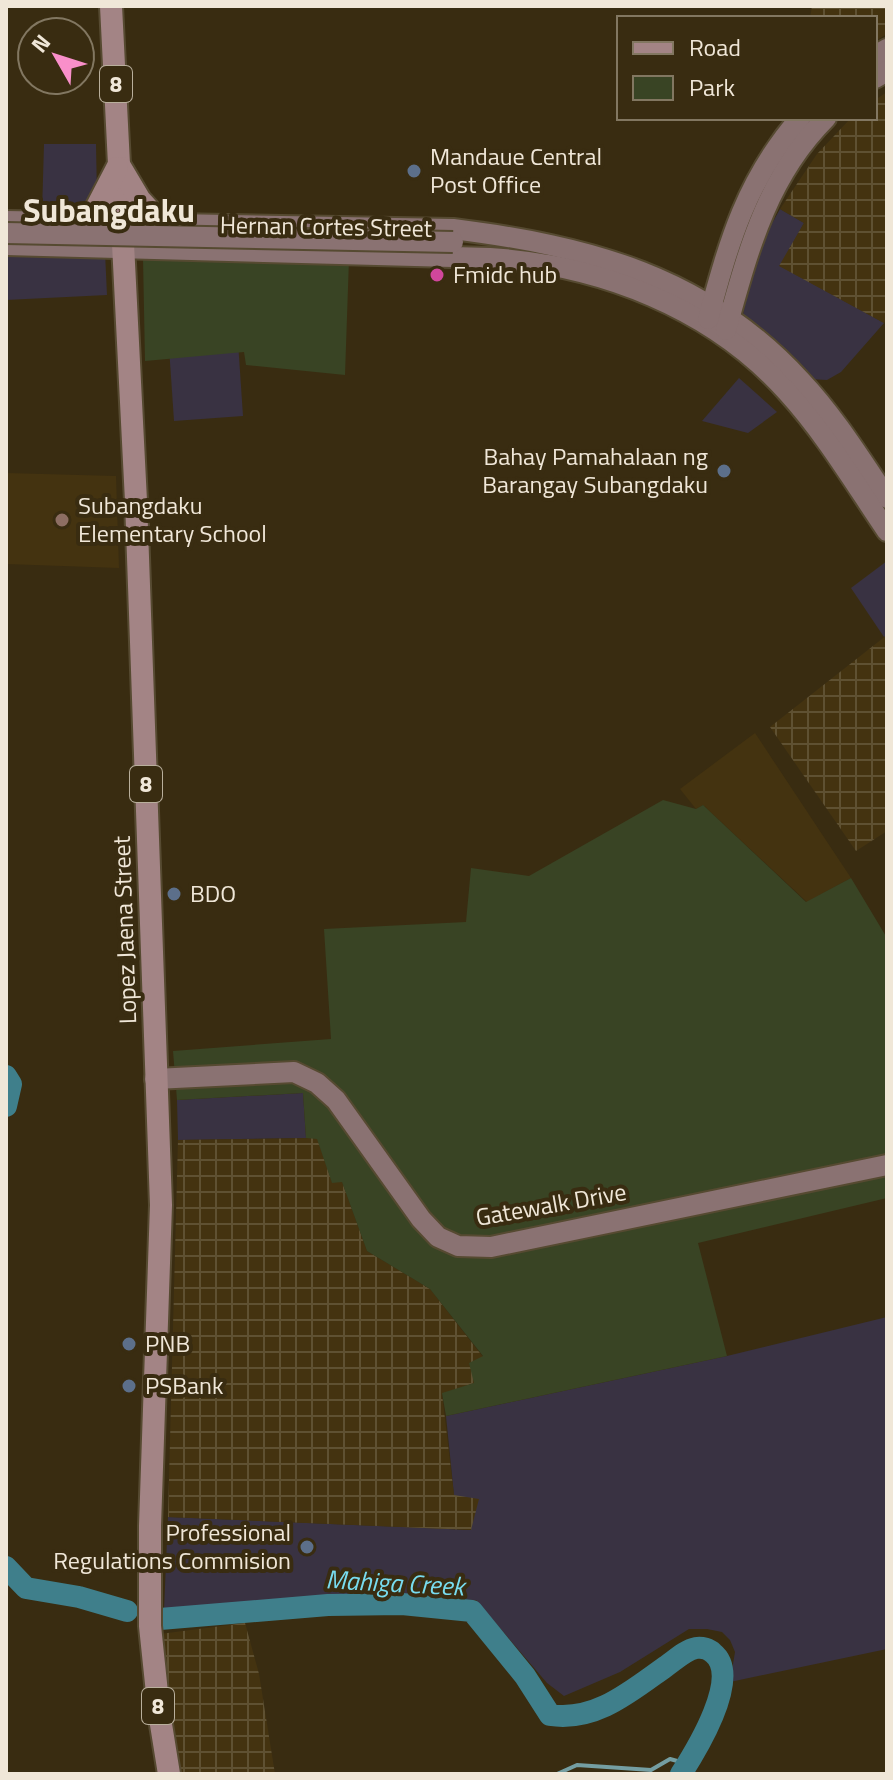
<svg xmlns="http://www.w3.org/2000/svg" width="893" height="1780" font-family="'Titillium Web',sans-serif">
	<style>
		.commercial { fill: #393242 }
		.industrial { fill: url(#industrial-grid) }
		.built { fill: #443310 }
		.green { fill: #394424 }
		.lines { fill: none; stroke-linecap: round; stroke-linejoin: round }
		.stream { stroke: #749ea2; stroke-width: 4 }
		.river { stroke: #3f7f8b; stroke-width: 22 }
		.secondary-casing { stroke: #564a31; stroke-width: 24 }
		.primary-casing { stroke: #564a31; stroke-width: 26 }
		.secondary { stroke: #8a7272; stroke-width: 20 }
		.primary { stroke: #a38485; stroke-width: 22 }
		.secondary-bridge-casing { stroke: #564a31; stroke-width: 24; stroke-linecap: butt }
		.secondary-bridge { stroke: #8a7272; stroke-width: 20 }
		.service-dot { fill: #5c6f8a; stroke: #392c11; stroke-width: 3 }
		.hotel-dot { fill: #d1479c; stroke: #392c11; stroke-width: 3 }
		.education-dot { fill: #8d6e63; stroke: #392c11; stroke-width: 3 }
		.labels { text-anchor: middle; stroke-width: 8; stroke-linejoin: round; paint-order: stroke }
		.shield { fill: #392c11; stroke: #b9af9c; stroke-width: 2 }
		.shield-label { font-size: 22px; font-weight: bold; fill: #f0e7d8 }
		.poi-label { font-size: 24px; fill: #f0e7d8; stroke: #392c11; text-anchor: start }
		.street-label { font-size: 24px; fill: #f0e7d8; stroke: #392c11 }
		.water-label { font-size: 26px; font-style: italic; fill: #78dcef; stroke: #392c11 }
		.district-label { font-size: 32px; font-weight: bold; fill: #f0e7d8; stroke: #392c11 }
	</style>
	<defs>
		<pattern id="industrial-grid" width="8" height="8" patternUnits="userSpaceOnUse" patternTransform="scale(2)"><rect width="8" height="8" fill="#443310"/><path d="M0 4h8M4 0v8" fill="none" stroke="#5f5132"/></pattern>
	</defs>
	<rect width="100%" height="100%" fill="#392c11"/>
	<g class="commercial">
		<path d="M 44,144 L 96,144 L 97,197 L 85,213 L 42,213 Z"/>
		<path d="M 780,209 L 804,223 L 780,266 L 884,323 L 841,372 L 827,380 L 808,379 L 742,319 L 756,252 Z"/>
		<path d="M 6,251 L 105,252 L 107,295 L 6,300 Z"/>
		<path d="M 235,297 L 243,416 L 174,421 L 166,303 Z"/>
		<path d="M 739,378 L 777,412 L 748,433 L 702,421 Z"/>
		<path d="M 887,561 L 887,635 L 884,637 L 851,588 Z"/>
		<path d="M 303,1093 L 306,1138 L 178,1140 L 177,1100 Z"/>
		<path d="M 887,1317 L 887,1649 L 730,1682 L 735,1652 L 730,1640 L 722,1632 L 707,1629 L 689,1629 L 620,1672 L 564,1696 L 547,1683 L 476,1600 L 315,1597 L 164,1610 L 168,1517 L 471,1530 L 454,1495 L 446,1416 L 727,1356 Z"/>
	</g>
	<g class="industrial">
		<path d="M 812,6 L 887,6 L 887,34 L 875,41 L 875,18 L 810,18 Z"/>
		<path d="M 887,92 L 887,320 L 884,323 L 779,266 L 804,223 L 780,209 L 817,154 L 851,118 L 875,118 L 875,100 Z"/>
		<path d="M 887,635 L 887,831 L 856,851 L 770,727 Z"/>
		<path d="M 317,1138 L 332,1182 L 342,1182 L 367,1251 L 430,1289 L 483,1357 L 474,1383 L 442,1394 L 454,1495 L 479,1499 L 471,1530 L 168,1517 L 178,1140 Z"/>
		<path d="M 245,1623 L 259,1674 L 275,1774 L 180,1774 L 160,1634 Z"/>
	</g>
	<g class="built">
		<path d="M 6,473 L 116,476 L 119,568 L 6,564 Z"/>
		<path d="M 755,733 L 851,878 L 807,902 L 703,805 L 696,809 L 680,789 Z"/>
	</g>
	<g class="green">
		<path d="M 143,258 L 349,259 L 345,375 L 246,365 L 244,352 L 145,361 Z"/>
		<path d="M 663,800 L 696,809 L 703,805 L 806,902 L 851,878 L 887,938 L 887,1198 L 698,1243 L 727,1356 L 446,1416 L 442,1393 L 474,1383 L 469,1363 L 483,1356 L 430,1289 L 367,1251 L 342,1182 L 332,1183 L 317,1139 L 306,1138 L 303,1093 L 177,1100 L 173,1051 L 331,1039 L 324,929 L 466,922 L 471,868 L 529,876 Z"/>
	</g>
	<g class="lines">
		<path class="stream" d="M 557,1774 L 577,1765 L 651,1770 L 670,1759 L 688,1764"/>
		<g class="river">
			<path d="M 6,1076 L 11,1084 L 6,1106"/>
			<path d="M 6,1567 L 26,1588 L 79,1597 L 127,1611"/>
			<path d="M 160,1619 L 328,1605 L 402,1604 L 472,1611 L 525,1676 L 550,1715 C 595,1722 630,1692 665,1667 C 674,1661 685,1650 696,1648 C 702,1647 709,1649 713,1653 C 742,1676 697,1749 681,1774"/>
		</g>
		<defs>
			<g id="secondary">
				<path d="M 875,56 L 887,49"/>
				<path d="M 875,78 L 887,71"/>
				<path d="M 6,221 L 453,229 C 589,246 705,276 801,381 C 834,416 860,458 887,498"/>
				<path d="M 6,245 L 490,258 C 600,265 713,308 788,393 C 826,435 855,484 887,531"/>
				<path d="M 708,319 C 729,242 746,180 800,118"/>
				<path d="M 726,330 C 748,252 766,178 826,118"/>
				<path d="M 155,1079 L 294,1072 L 317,1083 L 336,1100 L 421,1219 L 438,1237 L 458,1246 L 491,1247 L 887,1165"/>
			</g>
			<g id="primary">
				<path d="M 111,6 L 136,501 L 161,1205 L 150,1526 L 150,1626 L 159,1712 L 169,1774"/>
				<path d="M 121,168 L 140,200 L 162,224"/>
				<path d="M 89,222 L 117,168"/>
			</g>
		</defs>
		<use href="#secondary" class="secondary-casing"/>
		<use href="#primary" class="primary-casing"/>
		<use href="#secondary" class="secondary"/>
		<use href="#primary" class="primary"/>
		<defs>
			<path id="secondary-bridge" d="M 6,233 L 453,242"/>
		</defs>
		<use href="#secondary-bridge" class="secondary-bridge-casing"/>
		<use href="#secondary-bridge" class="secondary-bridge"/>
	</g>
	<g class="service-dot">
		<circle cx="414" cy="171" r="8"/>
		<circle cx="724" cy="471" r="8"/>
		<circle cx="174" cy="894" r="8"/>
		<circle cx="129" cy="1344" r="8"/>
		<circle cx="129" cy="1386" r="8"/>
		<circle cx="307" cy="1547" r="8"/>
	</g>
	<circle class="hotel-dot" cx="437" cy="275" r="8"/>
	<circle class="education-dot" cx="62" cy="520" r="8"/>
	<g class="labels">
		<g class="shield">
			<rect x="100" y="66" width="32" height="36" rx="6"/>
			<rect x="130" y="766" width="32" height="36" rx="6"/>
			<rect x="142" y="1688" width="32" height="36" rx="6"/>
		</g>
		<g class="shield-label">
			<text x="116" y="92">8</text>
			<text x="146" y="792">8</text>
			<text x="158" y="1714">8</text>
		</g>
		<g class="poi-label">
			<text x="430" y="165">Mandaue Central<tspan x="430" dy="28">Post Office</tspan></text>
			<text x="453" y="283">Fmidc hub</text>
			<text x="708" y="465" text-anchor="end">Bahay Pamahalaan ng<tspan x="708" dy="28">Barangay Subangdaku</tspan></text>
			<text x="78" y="514">Subangdaku<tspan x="78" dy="28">Elementary School</tspan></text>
			<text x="190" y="902">BDO</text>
			<text x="145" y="1352">PNB</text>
			<text x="145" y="1394">PSBank</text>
			<text x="291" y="1541" text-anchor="end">Professional<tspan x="291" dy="28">Regulations Commision</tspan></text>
		</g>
		<g class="street-label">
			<text transform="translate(326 227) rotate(1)" y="8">Hernan Cortes Street</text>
			<text transform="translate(125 930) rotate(-92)" y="8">Lopez Jaena Street</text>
			<text transform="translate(551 1205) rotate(-10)" y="8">Gatewalk Drive</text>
		</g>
		<g class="water-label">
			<text transform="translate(395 1583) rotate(3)" y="9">Mahiga Creek</text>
		</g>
		<g class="district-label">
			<text x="109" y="222">Subangdaku</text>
		</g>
	</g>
	<rect width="893" height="1780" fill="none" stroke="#f0e7d8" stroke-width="16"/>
	<rect x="617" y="16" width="260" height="104" fill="#392c11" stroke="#827761" stroke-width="2"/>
	<rect x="633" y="42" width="40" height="12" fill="#a38485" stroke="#827761" stroke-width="2"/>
	<text x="689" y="56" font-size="24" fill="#f0e7d8">Road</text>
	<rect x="633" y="76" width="40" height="24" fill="#394424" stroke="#827761" stroke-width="2"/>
	<text x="689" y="96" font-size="24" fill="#f0e7d8">Park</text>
	<g transform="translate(56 56) rotate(309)"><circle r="38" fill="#392c11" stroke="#827761" stroke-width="2"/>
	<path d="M0-6L14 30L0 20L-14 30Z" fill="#f98fca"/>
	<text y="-12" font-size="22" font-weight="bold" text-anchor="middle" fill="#f0e7d8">N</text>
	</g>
</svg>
